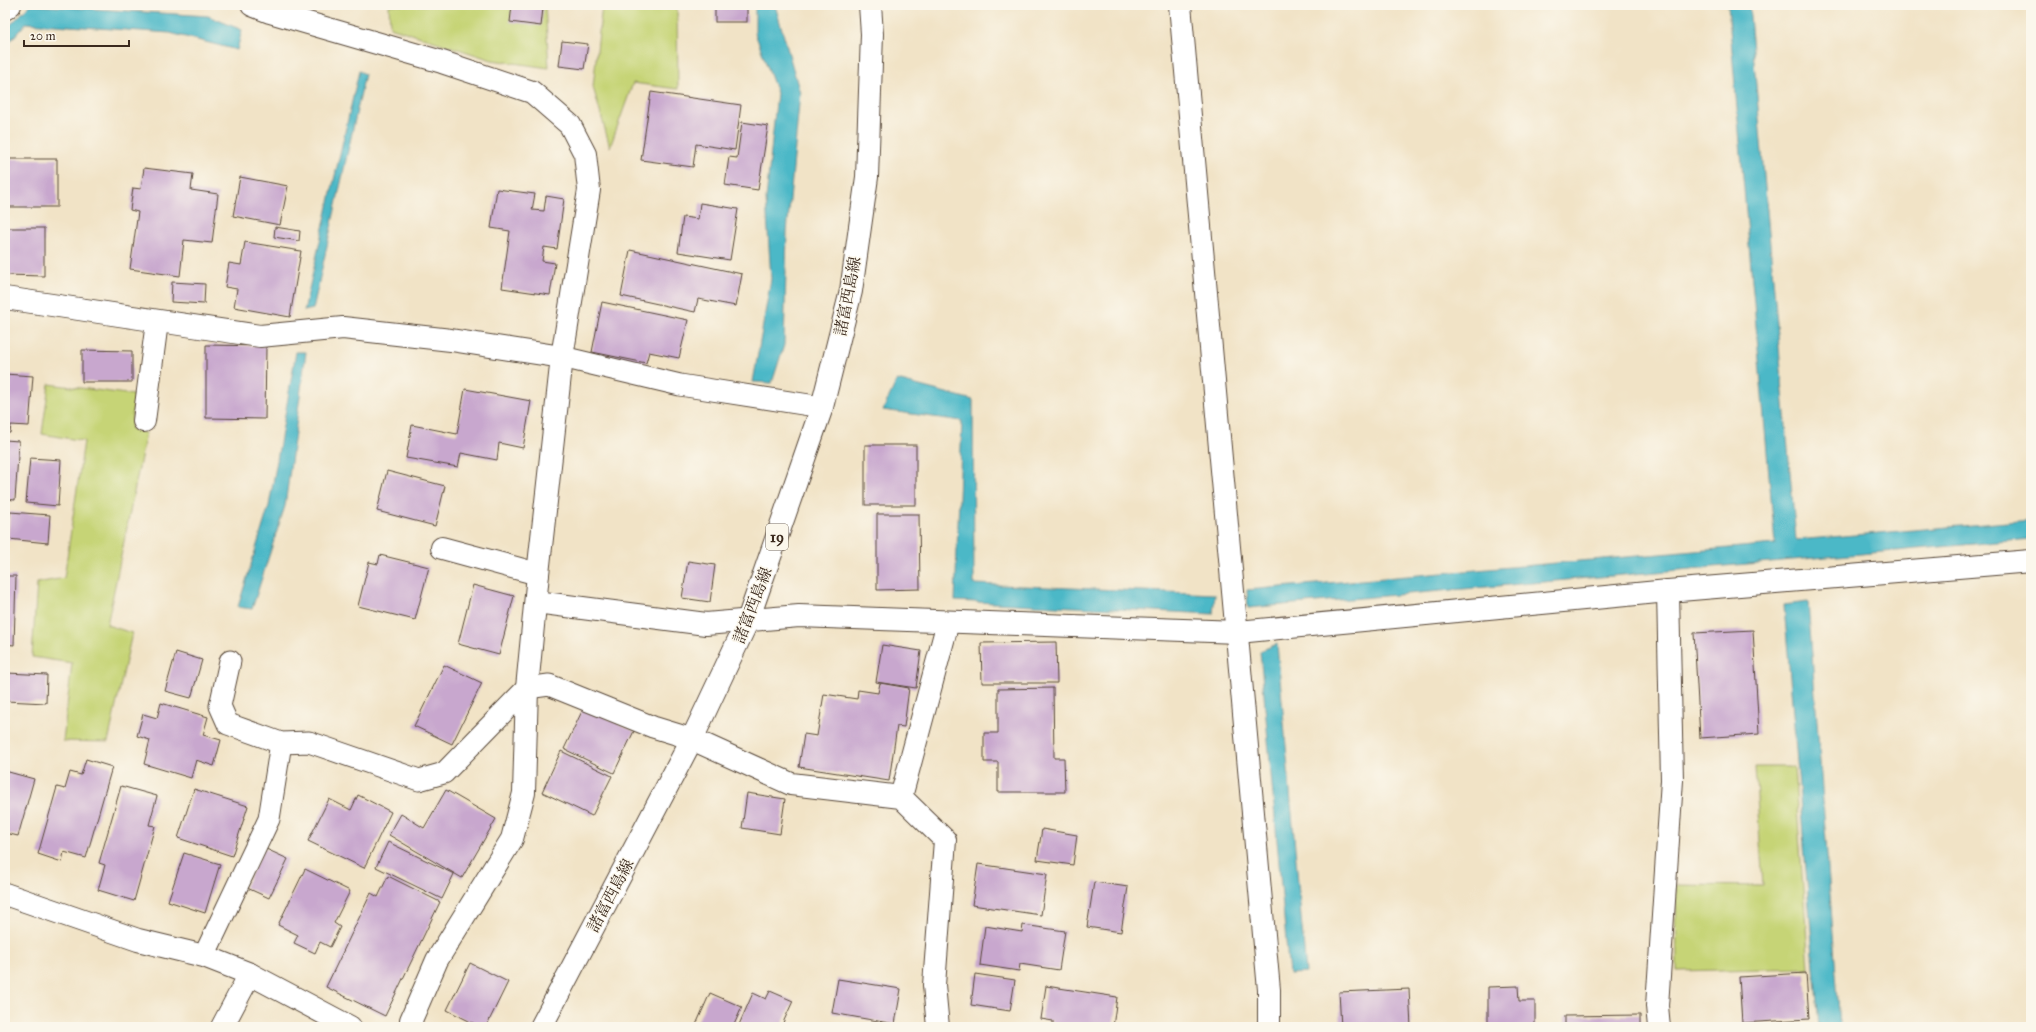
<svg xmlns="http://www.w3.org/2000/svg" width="2036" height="1032" font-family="'IM FELL Great Primer','Noto Serif JP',serif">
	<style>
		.green { fill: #c6d476; stroke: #807f4a }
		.water { fill: #4cb8c7; stroke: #447172 }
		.building { fill: #c8a7ce }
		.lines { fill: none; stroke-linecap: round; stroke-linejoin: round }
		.lane-casing { stroke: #564637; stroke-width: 23 }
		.street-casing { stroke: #564637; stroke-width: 24 }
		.primary-casing { stroke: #564637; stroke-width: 24 }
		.lane { stroke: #fff; stroke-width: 21 }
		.street { stroke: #fff; stroke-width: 22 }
		.primary { stroke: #fff; stroke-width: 22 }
		.labels { text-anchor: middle; stroke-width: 3; stroke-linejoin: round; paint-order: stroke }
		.shield { fill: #fbf7ec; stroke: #75685c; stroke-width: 1 }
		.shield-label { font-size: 15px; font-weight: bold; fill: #3b2a1e }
		.street-label { font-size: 16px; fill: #3b2a1e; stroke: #fbf7ec }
	</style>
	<rect width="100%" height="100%" fill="#fbf7ec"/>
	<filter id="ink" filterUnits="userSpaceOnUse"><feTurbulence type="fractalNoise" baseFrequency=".025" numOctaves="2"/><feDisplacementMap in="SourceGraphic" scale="8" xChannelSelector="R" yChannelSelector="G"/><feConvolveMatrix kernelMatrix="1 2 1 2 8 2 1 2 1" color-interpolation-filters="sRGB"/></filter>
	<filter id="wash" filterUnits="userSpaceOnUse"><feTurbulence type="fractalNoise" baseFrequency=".012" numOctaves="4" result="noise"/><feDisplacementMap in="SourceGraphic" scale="16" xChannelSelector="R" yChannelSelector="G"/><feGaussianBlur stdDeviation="0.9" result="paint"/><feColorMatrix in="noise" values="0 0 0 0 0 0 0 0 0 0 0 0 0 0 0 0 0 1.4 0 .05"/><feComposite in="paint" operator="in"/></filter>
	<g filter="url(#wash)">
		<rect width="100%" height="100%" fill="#f1e3c6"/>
		<g class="green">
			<path d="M 389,5 L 545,5 L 549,68 L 492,60 L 390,27 Z"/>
			<path d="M 602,5 L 677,5 L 678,89 L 633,83 L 610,147 L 593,87 Z"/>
			<path d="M 49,384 L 134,395 L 131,429 L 146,433 L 107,625 L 132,633 L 108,742 L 63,741 L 72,663 L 32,657 L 37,583 L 64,578 L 84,441 L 42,434 Z"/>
			<path d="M 1755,767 L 1794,767 L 1809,968 L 1677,971 L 1676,885 L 1763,886 Z"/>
		</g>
		<g class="water">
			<path d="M 30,5 L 208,16 L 242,30 L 237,50 L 170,33 L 26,23 L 5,47 L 5,30 Z"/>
			<path d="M 755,5 L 775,5 L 800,93 L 787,232 L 784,345 L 772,383 L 753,382 L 771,279 L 766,199 L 777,93 L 755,33 Z"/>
			<path d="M 1728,5 L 1749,5 L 1796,540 L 2031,520 L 2031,539 L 1248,608 L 1247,590 L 1775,544 Z"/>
			<path d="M 359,71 L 365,74 L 313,309 L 304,311 Z"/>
			<path d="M 296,352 L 306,352 L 285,506 L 252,609 L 238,607 L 269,506 Z"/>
			<path d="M 897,380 L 973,400 L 974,584 L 1215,594 L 1213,614 L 955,601 L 962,421 L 883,410 Z"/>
			<path d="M 1808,602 L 1840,1027 L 1819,1027 L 1784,605 Z"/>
			<path d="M 1277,644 L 1306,973 L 1289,974 L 1260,651 Z"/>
		</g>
		<g id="blocks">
			<g class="building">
				<path d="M 512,5 L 543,8 L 541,26 L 510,22 Z"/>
				<rect x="715" y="5" width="32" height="17"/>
				<path d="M 562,41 L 588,44 L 584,69 L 559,66 Z"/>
				<path d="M 651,92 L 741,105 L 735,150 L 696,144 L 693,167 L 641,160 Z"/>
				<path d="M 742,122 L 768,126 L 758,190 L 725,185 L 729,157 L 737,158 Z"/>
				<path d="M 8,159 L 57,159 L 57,207 L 9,207 Z"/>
				<path d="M 144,168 L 193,174 L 191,190 L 218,194 L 212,243 L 184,240 L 180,276 L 130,269 L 138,212 L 130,210 L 133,188 L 141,189 Z"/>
				<path d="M 240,177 L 288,186 L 280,225 L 233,216 Z"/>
				<path d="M 497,189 L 535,194 L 532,210 L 544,211 L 546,196 L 564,199 L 557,249 L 544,247 L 542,261 L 555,263 L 550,295 L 502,288 L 510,231 L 491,228 Z"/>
				<path d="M 700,203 L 738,209 L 730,260 L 678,252 L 683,217 L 698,219 Z"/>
				<path d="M 275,227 L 300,231 L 299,241 L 274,237 Z"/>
				<path d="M 5,228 L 44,228 L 44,276 L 5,275 Z"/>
				<path d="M 245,242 L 301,251 L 290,317 L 234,307 L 237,289 L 225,287 L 229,263 L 241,265 Z"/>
				<path d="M 630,250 L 742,274 L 736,306 L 698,299 L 695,312 L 621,296 Z"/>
				<path d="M 172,282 L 205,284 L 204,304 L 171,302 Z"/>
				<path d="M 602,302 L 688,320 L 679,358 L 649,352 L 646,363 L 592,352 Z"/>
				<path d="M 206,345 L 266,346 L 265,419 L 206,418 Z"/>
				<path d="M 82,350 L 132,351 L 132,382 L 82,382 Z"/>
				<path d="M 5,374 L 33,376 L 29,426 L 11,425 L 10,433 L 5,433 Z"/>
				<path d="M 465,389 L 531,401 L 523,448 L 499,443 L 497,460 L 461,453 L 458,467 L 406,458 L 412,425 L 457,434 Z"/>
				<path d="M 5,440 L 19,441 L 15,500 L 5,499 Z"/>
				<rect x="865" y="445" width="51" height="60"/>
				<path d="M 30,458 L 61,460 L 58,506 L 26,503 Z"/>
				<path d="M 387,471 L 445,486 L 435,526 L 377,511 Z"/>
				<path d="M 10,512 L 50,515 L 48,543 L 8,539 Z"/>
				<path d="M 877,514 L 919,514 L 920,589 L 877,590 Z"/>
				<path d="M 380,555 L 429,567 L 415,620 L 358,606 L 369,562 L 378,564 Z"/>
				<path d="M 688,561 L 715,565 L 710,602 L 682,598 Z"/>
				<path d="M 5,576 L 16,576 L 14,645 L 5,644 Z"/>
				<path d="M 473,585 L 514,596 L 499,655 L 458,644 Z"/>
				<path d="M 1753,630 L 1759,734 L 1700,738 L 1694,633 Z"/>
				<path d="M 1056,642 L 1057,683 L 982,683 L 981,643 Z"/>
				<path d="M 882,645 L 921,651 L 916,688 L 876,682 Z"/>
				<path d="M 176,652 L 202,660 L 191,698 L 165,691 Z"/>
				<path d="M 444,665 L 482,683 L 452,744 L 414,726 Z"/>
				<path d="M 7,673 L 47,675 L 46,703 L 5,701 L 5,684 L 7,684 Z"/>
				<path d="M 880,683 L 909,688 L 904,727 L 897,726 L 889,781 L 799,767 L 804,734 L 817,736 L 824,694 L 857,699 L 858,690 L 878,693 Z"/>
				<path d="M 1053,688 L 1054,758 L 1064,758 L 1065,792 L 998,792 L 998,762 L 984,762 L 984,733 L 998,733 L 998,689 Z"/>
				<path d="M 161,703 L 208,717 L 203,735 L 221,740 L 214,766 L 196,760 L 191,778 L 144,764 L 150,740 L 137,736 L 143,714 L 157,718 Z"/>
				<path d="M 584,707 L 634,731 L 614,773 L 564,749 Z"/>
				<path d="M 561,751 L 612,776 L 592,816 L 542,792 Z"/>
				<path d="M 86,759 L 112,767 L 86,858 L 64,852 L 62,862 L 38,854 L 57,787 L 65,789 L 70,772 L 81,775 Z"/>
				<path d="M 5,771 L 34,779 L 18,836 L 5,833 Z"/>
				<path d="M 121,786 L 157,796 L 149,825 L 155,826 L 134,901 L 98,890 L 105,865 L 99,863 Z"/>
				<path d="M 194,789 L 248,806 L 232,856 L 178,838 Z"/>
				<path d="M 446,790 L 496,819 L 462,878 L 389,835 L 401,814 L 424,828 Z"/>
				<path d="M 747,793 L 785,799 L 780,834 L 742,828 Z"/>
				<path d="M 358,795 L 391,812 L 364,868 L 308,841 L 329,799 L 351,810 Z"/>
				<path d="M 1042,829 L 1077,835 L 1073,865 L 1037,860 Z"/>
				<path d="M 388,842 L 454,874 L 442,899 L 376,867 Z"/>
				<path d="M 264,848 L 288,859 L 269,898 L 245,887 Z"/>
				<path d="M 184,853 L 220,864 L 205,913 L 168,901 Z"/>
				<path d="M 978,864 L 1047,874 L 1041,915 L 972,905 Z"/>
				<path d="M 305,869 L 350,891 L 334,923 L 340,927 L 330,947 L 320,942 L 315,953 L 294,943 L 298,935 L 278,925 Z"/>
				<path d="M 388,876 L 440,902 L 385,1016 L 326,987 L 371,893 L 378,897 Z"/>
				<path d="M 1094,882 L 1128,887 L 1121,932 L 1087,927 Z"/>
				<path d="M 1023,925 L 1065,931 L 1059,970 L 1020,964 L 1019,971 L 980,965 L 985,926 L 1022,932 Z"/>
				<path d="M 470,963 L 508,982 L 486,1027 L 481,1027 L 447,1010 Z"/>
				<path d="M 1806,973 L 1809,1019 L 1742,1023 L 1739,977 Z"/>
				<path d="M 975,974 L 1015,980 L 1010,1011 L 971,1005 Z"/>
				<path d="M 838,979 L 901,989 L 895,1024 L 832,1013 Z"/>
				<path d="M 1046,986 L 1117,997 L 1113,1027 L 1053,1027 L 1053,1021 L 1041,1019 Z"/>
				<path d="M 1518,986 L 1519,1001 L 1535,1001 L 1535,1027 L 1488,1027 L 1488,987 Z"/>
				<path d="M 1409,989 L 1411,1027 L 1341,1027 L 1339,992 Z"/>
				<path d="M 770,991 L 793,1001 L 781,1027 L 738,1027 L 753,993 L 766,999 Z"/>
				<path d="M 710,993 L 742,1007 L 733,1027 L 695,1027 Z"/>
				<path d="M 1640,1015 L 1640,1027 L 1565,1027 L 1565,1016 Z"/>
			</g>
		</g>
	</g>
	<g filter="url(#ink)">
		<use href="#blocks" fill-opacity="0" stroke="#564637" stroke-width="1"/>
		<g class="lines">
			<defs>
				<g id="lane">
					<path d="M 562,357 L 680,385 L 822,407"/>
					<path d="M 230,661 L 220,706 L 228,724 L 281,743 L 309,742 L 419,780 L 444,773 L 527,688 L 549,685 L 653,727 L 692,739"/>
					<path d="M 204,956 L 269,819 L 281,743"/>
				</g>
				<g id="street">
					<path d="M 252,5 L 270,12 L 442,62 L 532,92 L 570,125 L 585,154 L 589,190 L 562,357 L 538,574 L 527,688 L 524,793 L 512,839 L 437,960 L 411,1020 L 412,1027"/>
					<path d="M 1180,5 L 1269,990 L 1269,1027"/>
					<path d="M 5,9 L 10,5"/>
					<path d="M 5,298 L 260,336 L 343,328 L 451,340 L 562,357"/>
					<path d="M 144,421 L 157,322"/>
					<path d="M 442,548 L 538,574"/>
					<path d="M 536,602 L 706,624 L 799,616 L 1238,632 L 1668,591 L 2031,561"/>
					<path d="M 692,739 L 791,784 L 901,797 L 945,840 L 934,985 L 938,1027"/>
					<path d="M 901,797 L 948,622"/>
					<path d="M 5,894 L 138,940 L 204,956 L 250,974 L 350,1027"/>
					<path d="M 222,1027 L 250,974"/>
					<path d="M 1659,1027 L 1657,1006 L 1672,780 L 1668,591"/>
				</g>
				<path id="primary" d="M 541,1027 L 692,739 L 748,620 L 822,407 L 851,291 L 867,177 L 872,34 L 870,5"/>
			</defs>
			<use href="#lane" class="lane-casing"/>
			<use href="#street" class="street-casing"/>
			<use href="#primary" class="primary-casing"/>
			<use href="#lane" class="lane"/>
			<use href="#street" class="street"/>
			<use href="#primary" class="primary"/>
		</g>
	</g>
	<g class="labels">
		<rect class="shield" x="766" y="524" width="22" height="26" rx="3"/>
		<g class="shield-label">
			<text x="777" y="542">19</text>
		</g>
		<g class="street-label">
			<text transform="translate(847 296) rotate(-79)" y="6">諸富西島線</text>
			<text transform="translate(752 605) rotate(-69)" y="6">諸富西島線</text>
			<text transform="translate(610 895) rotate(-62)" y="6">諸富西島線</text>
		</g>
	</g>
	<rect width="2036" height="1032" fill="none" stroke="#fbf7ec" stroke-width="20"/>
	<path d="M24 40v6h105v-6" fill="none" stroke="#3b2a1e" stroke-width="2"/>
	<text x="30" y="40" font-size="12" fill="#3b2a1e" stroke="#fbf7ec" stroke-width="3" paint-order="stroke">20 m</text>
</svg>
